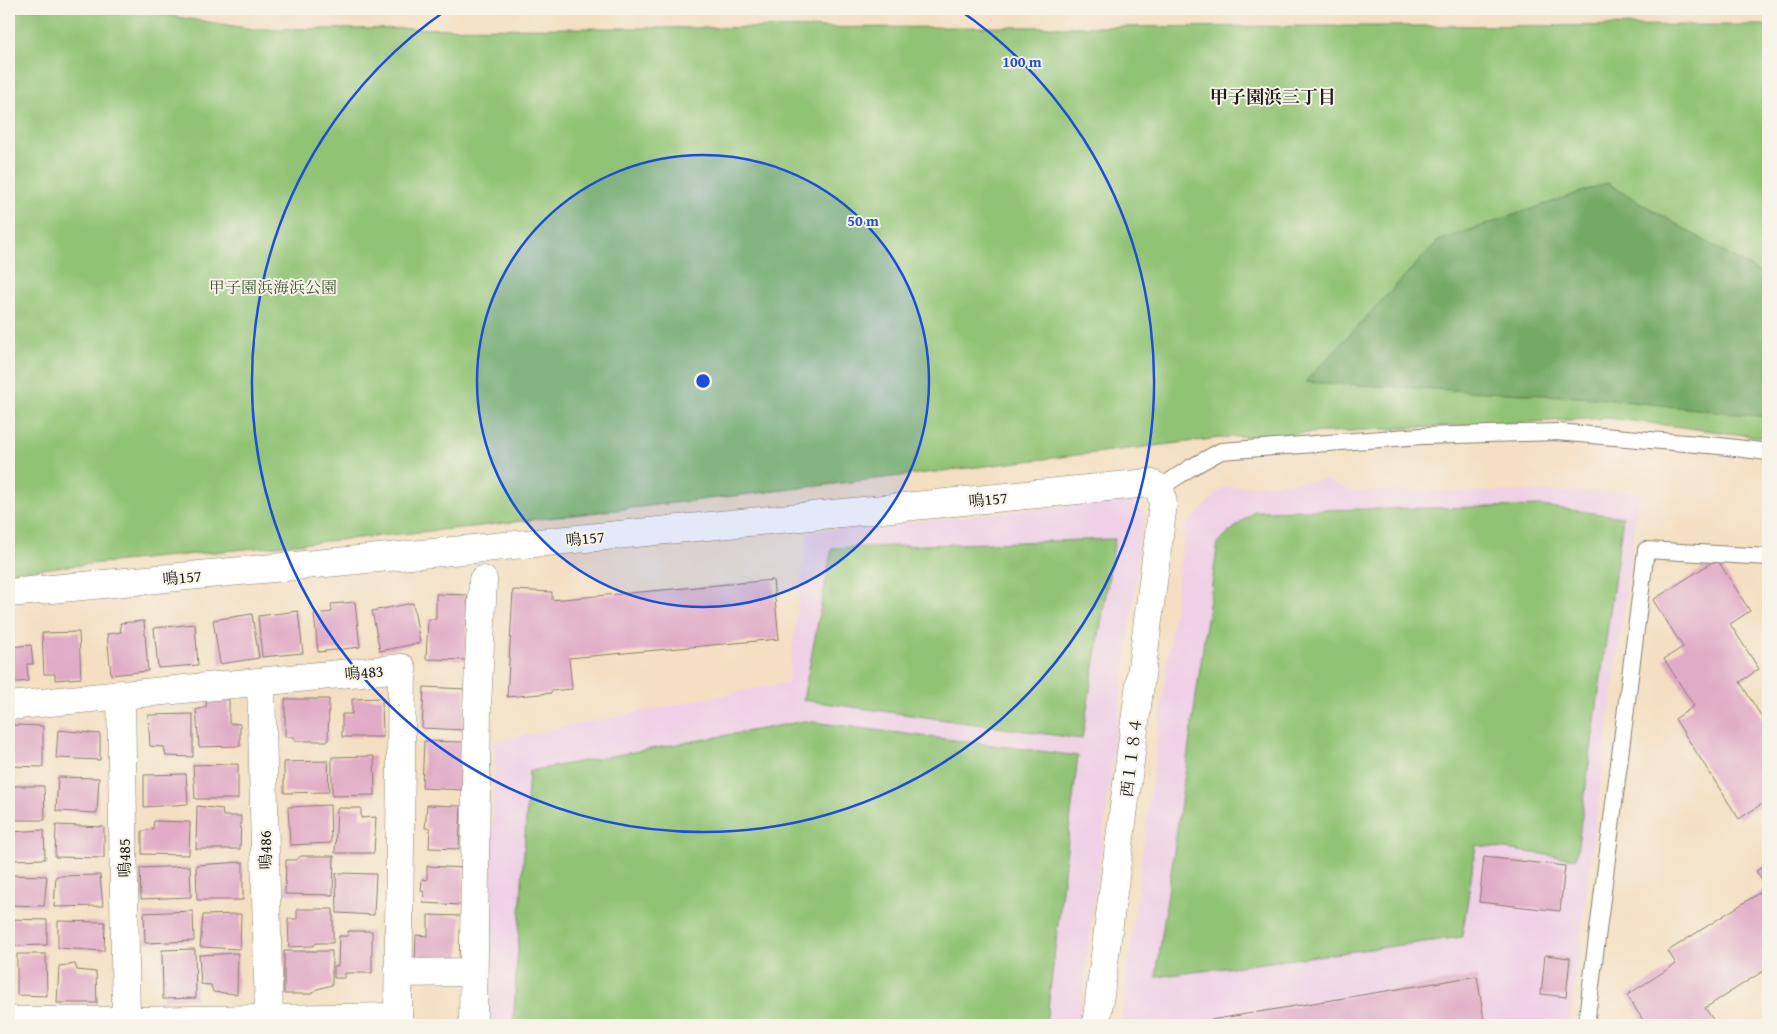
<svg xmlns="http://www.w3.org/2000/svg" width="1777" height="1034" font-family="'Gentium Book Plus','Noto Serif JP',serif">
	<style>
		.built { fill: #efd0e6 }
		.green { fill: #91c374; stroke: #567048 }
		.forest { fill: #74a966; stroke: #486241 }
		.building { fill: #e0abc6 }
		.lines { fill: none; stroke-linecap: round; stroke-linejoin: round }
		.service-casing { stroke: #887e6f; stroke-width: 18 }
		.minor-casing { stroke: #887e6f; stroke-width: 29 }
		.tertiary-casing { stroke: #887e6f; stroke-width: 29 }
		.service { stroke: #fff; stroke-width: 16 }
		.minor { stroke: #fff; stroke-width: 28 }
		.tertiary { stroke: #fff; stroke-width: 28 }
		.ring { fill: none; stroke: #1d4ed8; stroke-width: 2.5 }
		.labels { text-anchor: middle; stroke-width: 4; stroke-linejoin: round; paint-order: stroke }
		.park-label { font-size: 16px; fill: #45563b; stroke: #f7f3e8 }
		.street-label { font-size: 16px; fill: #1c1c1c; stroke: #f7f3e8 }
		.neighbourhood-label { font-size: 18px; font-weight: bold; fill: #1c1c1c; stroke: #f7f3e8 }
		.centre { fill: #1d4ed8; stroke: #f7f3e8; stroke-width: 2.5 }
		.ring-label { font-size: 15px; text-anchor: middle; font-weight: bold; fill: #1d4ed8; stroke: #f7f3e8; stroke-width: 4; stroke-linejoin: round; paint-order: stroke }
	</style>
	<rect width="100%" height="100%" fill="#f7f3e8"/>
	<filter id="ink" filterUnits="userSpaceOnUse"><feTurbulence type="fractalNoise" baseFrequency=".02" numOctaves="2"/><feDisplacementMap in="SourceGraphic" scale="10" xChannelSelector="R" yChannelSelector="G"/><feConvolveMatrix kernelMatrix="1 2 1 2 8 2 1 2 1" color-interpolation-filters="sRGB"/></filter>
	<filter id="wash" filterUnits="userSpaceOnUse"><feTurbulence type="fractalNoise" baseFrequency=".0096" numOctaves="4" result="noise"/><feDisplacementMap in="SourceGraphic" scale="20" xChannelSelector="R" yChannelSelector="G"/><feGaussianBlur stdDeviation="1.12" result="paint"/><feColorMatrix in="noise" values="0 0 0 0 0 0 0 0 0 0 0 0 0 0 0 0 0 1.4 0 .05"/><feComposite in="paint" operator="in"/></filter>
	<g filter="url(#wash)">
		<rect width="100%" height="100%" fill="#f4dfc2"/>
		<g class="built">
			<path d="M 1325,480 L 1351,491 L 1639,492 L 1569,1025 L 1120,1025 L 1185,526 L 1222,488 Z"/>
			<path d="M 1129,499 L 1145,514 L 1078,1025 L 488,1025 L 495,741 L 788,682 L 807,533 Z"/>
		</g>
		<g class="green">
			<path d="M 9,9 L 149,9 L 164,15 L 253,29 L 1768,25 L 1768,438 L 1609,418 L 1229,437 L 472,527 L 9,572 Z"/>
			<path d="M 1542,506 L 1623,517 L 1576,859 L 1476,845 L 1462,937 L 1156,977 L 1218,542 L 1254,511 Z"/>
			<path d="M 1115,539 L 1082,739 L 803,700 L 832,548 Z"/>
			<path d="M 805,721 L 1078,756 L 1046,1025 L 513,1025 L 529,771 Z"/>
		</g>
		<path class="forest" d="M 1607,183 L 1768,278 L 1768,417 L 1597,398 L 1305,382 L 1438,241 Z"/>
		<g id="blocks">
			<g class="building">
				<path d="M 1717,559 L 1750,611 L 1730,624 L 1759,669 L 1740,682 L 1768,727 L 1768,800 L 1739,819 L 1675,719 L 1694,706 L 1664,659 L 1683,647 L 1653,600 Z"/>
				<path d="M 773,580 L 779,639 L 569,658 L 572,689 L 551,691 L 551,693 L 507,697 L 513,590 L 552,592 L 552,600 Z"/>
				<path d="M 436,594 L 468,595 L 466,660 L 426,659 L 428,619 L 436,619 Z"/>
				<path d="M 355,602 L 360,647 L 318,652 L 314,614 L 332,612 L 331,604 Z"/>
				<path d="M 413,603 L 420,643 L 380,651 L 372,611 Z"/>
				<path d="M 298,611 L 303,653 L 262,657 L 258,616 Z"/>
				<path d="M 252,614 L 259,658 L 220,664 L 213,620 Z"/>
				<path d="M 144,621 L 148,671 L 111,675 L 107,634 L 121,632 L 120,623 Z"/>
				<path d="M 195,624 L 198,665 L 158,668 L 154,628 Z"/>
				<path d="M 79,632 L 81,678 L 55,680 L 55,674 L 44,674 L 42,633 Z"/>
				<path d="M 31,645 L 33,664 L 27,664 L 28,681 L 9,683 L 9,647 Z"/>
				<path d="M 424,687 L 465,689 L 463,730 L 422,728 Z"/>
				<path d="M 382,698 L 383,737 L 342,737 L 342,714 L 352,714 L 352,699 Z"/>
				<path d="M 207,699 L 229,699 L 229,723 L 240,724 L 240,746 L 199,747 L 196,710 L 206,707 Z"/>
				<path d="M 285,699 L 329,699 L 328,741 L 295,741 L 294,737 L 285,737 Z"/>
				<path d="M 193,714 L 193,757 L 166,756 L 164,747 L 150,746 L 148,715 Z"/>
				<path d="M 11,725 L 43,726 L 43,767 L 9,766 L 9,742 L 10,742 Z"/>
				<path d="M 58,730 L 100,734 L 100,760 L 56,758 Z"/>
				<path d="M 424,741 L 465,742 L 463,790 L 422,788 Z"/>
				<path d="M 374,756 L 375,795 L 332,796 L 332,757 Z"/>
				<path d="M 328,761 L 329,792 L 284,793 L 284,762 Z"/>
				<path d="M 238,764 L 238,799 L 195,799 L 193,765 Z"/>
				<path d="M 186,774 L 188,804 L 144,807 L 144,775 Z"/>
				<path d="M 58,777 L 99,778 L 97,813 L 56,811 Z"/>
				<path d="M 9,786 L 44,786 L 45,820 L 9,820 Z"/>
				<path d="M 330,805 L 331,843 L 290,845 L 288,807 Z"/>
				<path d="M 427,805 L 461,806 L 459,849 L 429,848 L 430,828 L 425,828 Z"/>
				<path d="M 197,806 L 222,809 L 223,816 L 241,816 L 240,849 L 196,849 Z"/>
				<path d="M 337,808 L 361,808 L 361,818 L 376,817 L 374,853 L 335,853 Z"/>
				<path d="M 154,821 L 190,822 L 189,855 L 142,854 L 142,831 L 153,829 Z"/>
				<path d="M 56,825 L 104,827 L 104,858 L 55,857 Z"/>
				<path d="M 44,830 L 45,859 L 9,860 L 9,832 Z"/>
				<path d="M 301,856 L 334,856 L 333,895 L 285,894 L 286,860 L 296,860 Z"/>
				<path d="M 1484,857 L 1565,866 L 1560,911 L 1479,902 Z"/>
				<path d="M 243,862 L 243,900 L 197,900 L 196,865 Z"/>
				<path d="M 1768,863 L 1768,968 L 1705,1008 L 1714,1021 L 1708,1025 L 1646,1025 L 1627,995 L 1676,964 L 1668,951 L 1767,888 L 1756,871 Z"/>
				<path d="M 190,866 L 191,897 L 141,899 L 140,868 Z"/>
				<path d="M 427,866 L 464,868 L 462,905 L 423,903 L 424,892 L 421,891 L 422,879 L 427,880 Z"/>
				<path d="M 336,873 L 376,874 L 374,915 L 337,913 Z"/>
				<path d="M 9,875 L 47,876 L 44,906 L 9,905 Z"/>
				<path d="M 100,875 L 103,906 L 54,907 L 56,876 Z"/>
				<path d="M 297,909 L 333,909 L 333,943 L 317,943 L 313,946 L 289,947 L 288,919 L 297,919 Z"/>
				<path d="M 193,911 L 194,941 L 145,943 L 144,913 Z"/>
				<path d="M 241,914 L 240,949 L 200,947 L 203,915 Z"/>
				<path d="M 428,915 L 461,916 L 459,963 L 415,961 L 416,935 L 428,936 Z"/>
				<path d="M 9,919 L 47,920 L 47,945 L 9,946 Z"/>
				<path d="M 58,921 L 105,922 L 104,951 L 58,948 Z"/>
				<path d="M 348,931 L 372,931 L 372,973 L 345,973 L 345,978 L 334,978 L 334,966 L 338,966 L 339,936 L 348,936 Z"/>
				<path d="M 195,949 L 196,998 L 163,999 L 162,950 Z"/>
				<path d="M 284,951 L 332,951 L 332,985 L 317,989 L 311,994 L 284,994 Z"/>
				<path d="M 238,953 L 237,994 L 213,992 L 211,985 L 201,984 L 199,955 Z"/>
				<path d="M 17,954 L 46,954 L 47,996 L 17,995 Z"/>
				<path d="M 1545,955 L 1570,958 L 1566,997 L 1541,994 Z"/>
				<path d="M 75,964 L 77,970 L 96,972 L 97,1003 L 57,1003 L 59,966 Z"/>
				<path d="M 1477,976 L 1485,1025 L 1186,1025 L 1186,1024 Z"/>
			</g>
		</g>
	</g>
	<g filter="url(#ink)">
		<use href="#blocks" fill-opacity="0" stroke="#887e6f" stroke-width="1"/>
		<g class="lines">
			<defs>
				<g id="service">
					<path d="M 1160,488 L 1190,468 L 1221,451 L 1422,436 L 1556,432 L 1720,446 L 1768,452"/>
					<path d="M 1586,1025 L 1646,550 L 1768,557"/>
				</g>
				<g id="minor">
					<path d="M 261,682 L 269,1019"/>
					<path d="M 121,694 L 126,1021 L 398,1017 L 398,1025"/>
					<path d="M 9,706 L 402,668 L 398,1017"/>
					<path d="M 399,973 L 473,972"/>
					<path d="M 9,1021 L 126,1021 L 127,1025"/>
					<path d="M 473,1025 L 477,707 L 483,580"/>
				</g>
				<path id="tertiary" d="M 9,593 L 484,548 L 1149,483 L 1160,488 L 1163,504 L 1096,1025"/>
			</defs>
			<use href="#service" class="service-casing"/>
			<use href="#minor" class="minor-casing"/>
			<use href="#tertiary" class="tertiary-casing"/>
			<use href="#service" class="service"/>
			<use href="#minor" class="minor"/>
			<use href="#tertiary" class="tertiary"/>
		</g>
	</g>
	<circle cx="703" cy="381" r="226" fill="#1d4ed8" fill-opacity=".12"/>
	<g class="ring">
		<circle cx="703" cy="381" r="226"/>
		<path d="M958 9A451 451 0 1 1 448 9"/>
	</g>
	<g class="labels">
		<g class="park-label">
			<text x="273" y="293">甲子園浜海浜公園</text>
		</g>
		<g class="street-label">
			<text transform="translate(988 499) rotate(-6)" y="6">鳴157</text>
			<text transform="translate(585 538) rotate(-6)" y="6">鳴157</text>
			<text transform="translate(182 577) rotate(-5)" y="6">鳴157</text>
			<text transform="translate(364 672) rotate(-5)" y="6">鳴483</text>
			<text transform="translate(1131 757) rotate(-83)" y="6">西１１８４</text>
			<text transform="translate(265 850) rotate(-91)" y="6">鳴486</text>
			<text transform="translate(124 858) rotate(-91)" y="6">鳴485</text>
		</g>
		<g class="neighbourhood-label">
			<text x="1273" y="103">甲子園浜三丁目</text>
		</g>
	</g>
	<circle cx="703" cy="381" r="8" class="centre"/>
	<g class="ring-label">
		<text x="1022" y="67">100 m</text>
		<text x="863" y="226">50 m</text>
	</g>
	<rect width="1777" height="1034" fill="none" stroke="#f7f3e8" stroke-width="30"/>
</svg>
